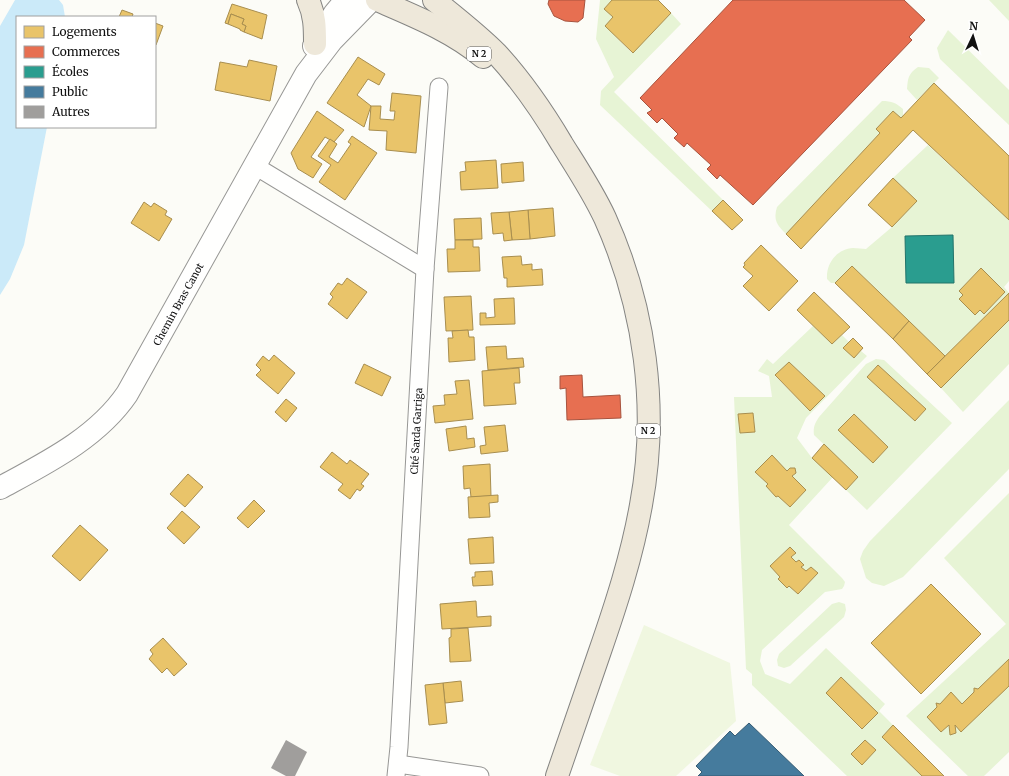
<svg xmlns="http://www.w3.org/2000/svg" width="1009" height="776" font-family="Merriweather,serif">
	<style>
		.green { fill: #e7f4d5; fill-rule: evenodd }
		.pitch { fill: #f0f7e0 }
		.water { fill: #cbeaf9 }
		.homes { fill: #e9c46a; stroke: #a88e4f }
		.shops { fill: #e76f51; stroke: #a7533e }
		.schools { fill: #2a9d8f; stroke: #227369 }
		.public { fill: #457b9d; stroke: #355b73 }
		.building { fill: #a09e9c }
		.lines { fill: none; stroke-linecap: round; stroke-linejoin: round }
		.minor-casing { stroke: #979795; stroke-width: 19 }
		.tertiary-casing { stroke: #979795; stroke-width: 24 }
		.primary-casing { stroke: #848482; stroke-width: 24 }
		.minor { stroke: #fffffe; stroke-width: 17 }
		.tertiary { stroke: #fffffe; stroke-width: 22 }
		.primary { stroke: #eee8da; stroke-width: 22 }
		.labels { text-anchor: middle; stroke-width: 4; stroke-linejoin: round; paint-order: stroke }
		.shield { fill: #fff; stroke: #585858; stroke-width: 1 }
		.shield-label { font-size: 9px; font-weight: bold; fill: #111 }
		.street-label { font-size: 10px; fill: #111; stroke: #fff }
	</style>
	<rect width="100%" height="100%" fill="#fcfcf7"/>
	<g class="green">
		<path d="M 600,0 L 612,0 L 604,9 L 613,17 L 605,26 L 632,53 L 671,13 L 681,24 L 614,92 L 723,200 L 712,211 L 600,105 L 601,91 L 614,77 L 596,39 Z"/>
		<path d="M 989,0 L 1009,0 L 1009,21 Z"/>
		<path d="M 948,30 L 1009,90 L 1009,125 L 940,59 L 937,48 Z"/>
		<path d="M 918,67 L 929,68 L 939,78 L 917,100 L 907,89 C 908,78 908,74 918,67 Z"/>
		<path d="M 882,101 C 892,101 896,103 903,109 L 903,116 L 901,118 L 893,111 L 876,129 L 880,133 L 786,234 C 777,225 773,220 777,207 Z"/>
		<path d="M 928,145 L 1009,220 L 1009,281 L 1004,287 L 1009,293 L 945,356 L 852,266 L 835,283 L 831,283 L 827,279 C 826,263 837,249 853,248 C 858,248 862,249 866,249 L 892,227 L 917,201 L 893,178 ZM 953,235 L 954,283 L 906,283 L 905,236 ZM 981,268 L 1005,292 L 984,314 L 980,310 L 975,314 L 959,299 L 963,295 L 959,291 Z"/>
		<path d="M 1009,320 L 1009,364 L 963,412 L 941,388 Z"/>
		<path d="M 813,326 L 832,344 L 842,335 L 849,342 L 844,348 L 854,358 L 861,351 L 867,356 L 806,418 L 797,438 L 812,458 L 833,477 L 789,525 L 842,578 L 845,582 L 844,586 L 842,589 L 825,592 L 762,650 L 760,661 L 765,674 L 790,684 L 826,648 L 885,704 L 879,711 L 893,725 L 882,737 L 922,776 L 847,776 L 752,685 L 752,674 L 746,669 L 734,397 L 772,397 L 769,376 L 758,371 L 767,359 L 773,364 ZM 789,362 L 825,396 L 810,411 L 775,376 ZM 753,413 L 755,432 L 740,433 L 738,414 ZM 772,456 L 787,471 L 791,468 L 795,468 L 796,473 L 792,476 L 806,490 L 790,507 L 778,496 L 776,497 L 766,486 L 768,484 L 755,472 ZM 790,547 L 796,553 L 791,557 L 796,562 L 799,560 L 804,565 L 801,567 L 806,571 L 811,567 L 818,573 L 798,594 L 789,586 L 787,588 L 778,579 L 780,577 L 770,566 ZM 841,677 L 878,713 L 861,729 L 826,693 Z"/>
		<path d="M 876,359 L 884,360 L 952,423 L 867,510 L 846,490 L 858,477 L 814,435 C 813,427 815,423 819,417 L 866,364 ZM 878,365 L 926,409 L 916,421 L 867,377 ZM 853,414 L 888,447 L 873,463 L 839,430 Z"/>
		<path d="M 1009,400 L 1009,469 L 903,577 L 884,586 L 872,583 L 866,578 L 860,559 L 863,551 L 870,541 Z"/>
		<path d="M 1009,493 L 1009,659 L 978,689 L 974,688 L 974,692 L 962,704 L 951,693 L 940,704 L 936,703 L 937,707 L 927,717 L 941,732 L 949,725 L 950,735 L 956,733 L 955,725 L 961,732 L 1009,686 L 1009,752 L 984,776 L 968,776 L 906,716 L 1006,624 L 944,558 Z"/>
		<path d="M 839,602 L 845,604 L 846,610 L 844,617 L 790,666 L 784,668 L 778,666 L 777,660 L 779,654 L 832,604 Z"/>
	</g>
	<path class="pitch" d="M 644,625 L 730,663 L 736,721 L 676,776 L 620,776 L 590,765 Z"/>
	<path class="water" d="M 15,0 L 59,0 L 63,5 L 65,17 L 17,17 L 17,127 L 47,127 L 24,245 L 10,279 L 0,295 L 0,26 Z"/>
	<g class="homes">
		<path d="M 612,0 L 658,0 L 671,13 L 633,53 L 605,26 L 613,17 L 604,9 Z"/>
		<path d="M 232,4 L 267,15 L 262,39 L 244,32 L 246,26 L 242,24 L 244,19 L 231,14 L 228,24 L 225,23 Z"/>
		<path d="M 122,10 L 133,14 L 132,17 L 119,17 Z"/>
		<path d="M 231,14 L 244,19 L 242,24 L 246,26 L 244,32 L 240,30 L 240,29 L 228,24 Z"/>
		<path d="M 155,23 L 163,26 L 156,45 L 155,44 Z"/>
		<path d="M 358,57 L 385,74 L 379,85 L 368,79 L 357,95 L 371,106 L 364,127 L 327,103 Z"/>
		<path d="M 249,60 L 277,66 L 270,101 L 215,90 L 220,62 L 247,67 Z"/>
		<path d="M 934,83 L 1009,156 L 1009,220 L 913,130 L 801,249 L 786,234 L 880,133 L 876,129 L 893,111 L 901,118 Z"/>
		<path d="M 392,93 L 421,96 L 416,153 L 386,150 L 387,131 L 369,130 L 371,106 L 381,106 L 380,119 L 394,120 L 395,111 L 390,111 Z"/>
		<path d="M 317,111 L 344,130 L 334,142 L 325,137 L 311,157 L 322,164 L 313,178 L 298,169 L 291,153 Z"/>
		<path d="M 352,136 L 377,153 L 345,200 L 319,182 L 331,165 L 318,156 L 330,139 L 337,144 L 329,157 L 338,163 L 351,144 L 348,142 Z"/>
		<path d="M 496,160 L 498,188 L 461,190 L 460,172 L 466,171 L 465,162 Z"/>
		<path d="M 523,162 L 524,181 L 502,183 L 501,164 Z"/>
		<path d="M 893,178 L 917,201 L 892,227 L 868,205 Z"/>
		<path d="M 723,200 L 743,220 L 732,230 L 712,211 Z"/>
		<path d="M 144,202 L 151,207 L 154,203 L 167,211 L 165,215 L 172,219 L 159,241 L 131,223 Z"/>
		<path d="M 553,208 L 555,236 L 530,239 L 528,210 Z"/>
		<path d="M 528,210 L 530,239 L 512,240 L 509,212 Z"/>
		<path d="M 509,212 L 512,240 L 504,241 L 503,233 L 493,234 L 491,213 Z"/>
		<path d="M 481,218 L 482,239 L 455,240 L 454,219 Z"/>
		<path d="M 455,240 L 473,240 L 473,247 L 479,247 L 480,271 L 448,272 L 447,249 L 455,249 Z"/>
		<path d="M 761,245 L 798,281 L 769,311 L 743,286 L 753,276 L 743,267 L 745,265 L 744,263 Z"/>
		<path d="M 521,256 L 522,265 L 532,264 L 532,270 L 542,269 L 543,285 L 507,287 L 507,278 L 504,278 L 502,257 Z"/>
		<path d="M 852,266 L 909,321 L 893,339 L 835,283 Z"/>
		<path d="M 981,268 L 1005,292 L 984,314 L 980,310 L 975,315 L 959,299 L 963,295 L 959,291 Z"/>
		<path d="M 347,278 L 367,292 L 347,319 L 328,304 L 333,297 L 330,294 L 338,283 L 342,285 Z"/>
		<path d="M 814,292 L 850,327 L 832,344 L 797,310 Z"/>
		<path d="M 1009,293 L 1009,320 L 941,388 L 927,374 Z"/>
		<path d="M 471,296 L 473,330 L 446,331 L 444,297 Z"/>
		<path d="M 514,298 L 515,324 L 480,325 L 480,313 L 486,313 L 486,318 L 495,317 L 494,299 Z"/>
		<path d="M 909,321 L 945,356 L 927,374 L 893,339 Z"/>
		<path d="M 468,330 L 469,337 L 474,337 L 475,360 L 449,362 L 448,338 L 453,338 L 452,331 Z"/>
		<path d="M 853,338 L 863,348 L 854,358 L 843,348 Z"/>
		<path d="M 506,346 L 507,359 L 523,358 L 524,367 L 488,370 L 486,347 Z"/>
		<path d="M 274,355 L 295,373 L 278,394 L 256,375 L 261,370 L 256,365 L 263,356 L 269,361 Z"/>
		<path d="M 789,362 L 825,396 L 810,411 L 775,375 Z"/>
		<path d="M 364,364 L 391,377 L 382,396 L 355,383 Z"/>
		<path d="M 878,365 L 926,409 L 915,421 L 867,377 Z"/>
		<path d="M 519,368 L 520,383 L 514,383 L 516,404 L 484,406 L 482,371 Z"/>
		<path d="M 469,380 L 473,419 L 435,423 L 433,406 L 445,405 L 444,395 L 457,394 L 455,381 Z"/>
		<path d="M 286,399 L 297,408 L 286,422 L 275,412 Z"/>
		<path d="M 753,413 L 755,432 L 740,433 L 738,414 Z"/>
		<path d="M 854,414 L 888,447 L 873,463 L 838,430 Z"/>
		<path d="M 505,425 L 508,451 L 481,454 L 480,446 L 486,445 L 484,427 Z"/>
		<path d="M 466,426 L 467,439 L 474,438 L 475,447 L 449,451 L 446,429 Z"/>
		<path d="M 824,444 L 858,477 L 846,490 L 812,458 Z"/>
		<path d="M 332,452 L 347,464 L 350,460 L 369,474 L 361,484 L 364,486 L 360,491 L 357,489 L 350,499 L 338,490 L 343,484 L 320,467 Z"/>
		<path d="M 772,455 L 787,471 L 790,468 L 795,468 L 796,473 L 792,476 L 806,490 L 790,507 L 778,496 L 776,497 L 766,486 L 768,484 L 755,472 Z"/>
		<path d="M 490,464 L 491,496 L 471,497 L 470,488 L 464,489 L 463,466 Z"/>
		<path d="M 188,474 L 203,487 L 185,507 L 170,494 Z"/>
		<path d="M 498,495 L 498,502 L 489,503 L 490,517 L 469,518 L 468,497 Z"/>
		<path d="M 254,500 L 265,511 L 248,528 L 237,518 Z"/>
		<path d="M 182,511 L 200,527 L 184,544 L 167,528 Z"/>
		<path d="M 80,525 L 108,550 L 80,581 L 52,556 Z"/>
		<path d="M 493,537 L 494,563 L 470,564 L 468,539 Z"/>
		<path d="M 790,547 L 796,553 L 791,557 L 796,562 L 799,560 L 804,565 L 801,567 L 806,571 L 811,567 L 818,573 L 798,594 L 789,586 L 787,588 L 778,579 L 780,577 L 770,566 Z"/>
		<path d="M 492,571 L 493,585 L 473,586 L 472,577 L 475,577 L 475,572 Z"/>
		<path d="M 931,584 L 981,634 L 921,694 L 871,643 Z"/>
		<path d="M 476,601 L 477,617 L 491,616 L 491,626 L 442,629 L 440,604 Z"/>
		<path d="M 468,628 L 471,661 L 450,662 L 449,638 L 451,637 L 451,629 Z"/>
		<path d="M 163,638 L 187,664 L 174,676 L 167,668 L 162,673 L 149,659 L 153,654 L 150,650 Z"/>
		<path d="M 1009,659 L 1009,686 L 961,732 L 955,725 L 956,733 L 950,735 L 949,725 L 941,732 L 927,717 L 937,707 L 936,703 L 940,704 L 951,692 L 962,704 L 974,692 L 974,688 L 978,689 Z"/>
		<path d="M 841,677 L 878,713 L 862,729 L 826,693 Z"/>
		<path d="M 461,681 L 463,701 L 445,703 L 443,683 Z"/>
		<path d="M 443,683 L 447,723 L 429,725 L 425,685 Z"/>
		<path d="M 893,725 L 944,776 L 922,776 L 882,737 Z"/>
		<path d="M 865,740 L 876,750 L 862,765 L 851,754 Z"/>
	</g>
	<g class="shops">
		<path d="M 549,0 L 585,0 L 583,18 L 578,22 L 565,21 L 554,16 L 548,4 Z"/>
		<path d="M 733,0 L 904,0 L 925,20 L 909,37 L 912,40 L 753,205 L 720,175 L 717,179 L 707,169 L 711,165 L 687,143 L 684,147 L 674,138 L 678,134 L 662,118 L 657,123 L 647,113 L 652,110 L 640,98 Z"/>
		<path d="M 582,375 L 583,397 L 620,395 L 621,418 L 567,420 L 566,388 L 560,389 L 560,376 Z"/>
	</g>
	<path class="schools" d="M 953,235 L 954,283 L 906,283 L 905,236 Z"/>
	<path class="public" d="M 749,723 L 804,776 L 698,776 L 702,772 L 696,766 L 730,731 L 735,736 Z"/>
	<path class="building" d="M 286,740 L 307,752 L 295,776 L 286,776 L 271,768 Z"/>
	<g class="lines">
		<defs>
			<g id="minor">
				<path d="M 255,166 L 425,269"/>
				<path d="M 398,764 L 480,776"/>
				<path d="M 396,776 L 399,747 L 425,269 L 439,87"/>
			</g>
			<g id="tertiary">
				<path d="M 314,46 L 335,13 L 346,0"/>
				<path d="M 0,488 C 46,463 97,438 127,394 L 306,74 L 332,40 L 371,0"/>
			</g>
			<g id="primary">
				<path d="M 308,0 C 315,15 315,28 315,44"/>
				<path d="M 377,0 C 414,16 452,31 483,57"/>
				<path d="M 434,0 C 455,17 477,34 496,53 C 521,80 543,112 562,144 C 577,168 593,192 605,218 C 645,307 659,408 641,505 C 632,556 616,605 599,654 C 585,694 571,735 557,776"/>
			</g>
		</defs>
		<use href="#minor" class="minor-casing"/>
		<use href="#tertiary" class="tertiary-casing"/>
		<use href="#primary" class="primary-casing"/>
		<use href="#minor" class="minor"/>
		<use href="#tertiary" class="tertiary"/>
		<use href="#primary" class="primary"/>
	</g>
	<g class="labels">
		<g class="shield">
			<rect x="467" y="47" width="24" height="14" rx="3"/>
			<rect x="636" y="424" width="24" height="14" rx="3"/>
		</g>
		<g class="shield-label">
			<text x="479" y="57">N 2</text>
			<text x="648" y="434">N 2</text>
		</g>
		<g class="street-label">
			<text transform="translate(178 304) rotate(-61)" y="4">Chemin Bras Canot</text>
			<text transform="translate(416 431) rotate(-87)" y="4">Cité Sarda Garriga</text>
		</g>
	</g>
	<rect x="16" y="16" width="140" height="112" fill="#ffffff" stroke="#a0a0a0"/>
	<rect x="24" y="26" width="20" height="12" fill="#e9c46a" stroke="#a0a0a0"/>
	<text x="52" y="36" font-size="12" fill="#111111">Logements</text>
	<rect x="24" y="46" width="20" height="12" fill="#e76f51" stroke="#a0a0a0"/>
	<text x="52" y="56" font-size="12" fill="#111111">Commerces</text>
	<rect x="24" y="66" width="20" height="12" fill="#2a9d8f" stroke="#a0a0a0"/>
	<text x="52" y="76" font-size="12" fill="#111111">Écoles</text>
	<rect x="24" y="86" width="20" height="12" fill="#457b9d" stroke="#a0a0a0"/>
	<text x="52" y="96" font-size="12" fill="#111111">Public</text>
	<rect x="24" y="106" width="20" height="12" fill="#a09e9c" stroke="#a0a0a0"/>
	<text x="52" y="116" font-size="12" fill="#111111">Autres</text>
	<g transform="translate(973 36) rotate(4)" stroke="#ffffff" stroke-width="3" paint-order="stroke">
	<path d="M0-3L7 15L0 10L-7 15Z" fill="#111111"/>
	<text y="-6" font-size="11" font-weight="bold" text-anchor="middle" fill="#111111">N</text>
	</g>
</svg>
